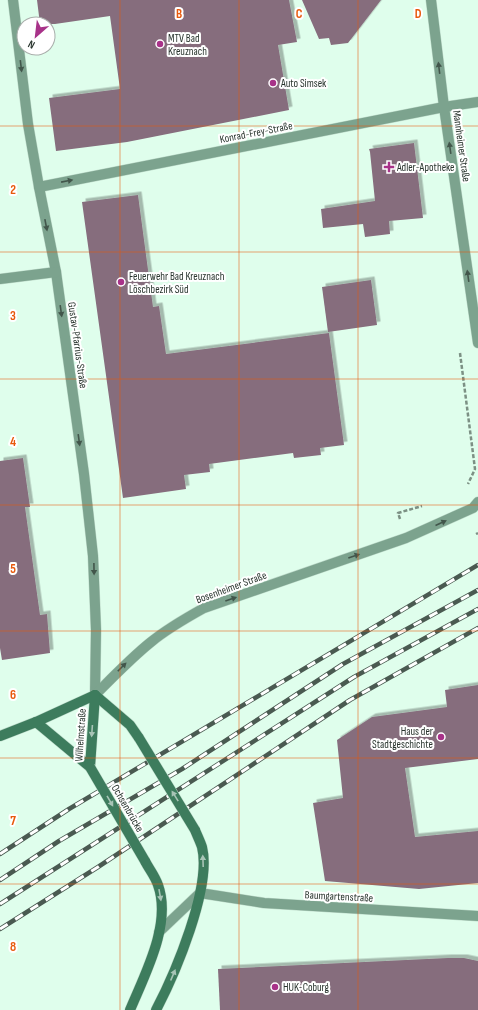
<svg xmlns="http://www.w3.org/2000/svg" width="478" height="1010" font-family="'Sofia Sans Condensed',sans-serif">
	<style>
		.building { fill: #866d7d; filter: url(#shadow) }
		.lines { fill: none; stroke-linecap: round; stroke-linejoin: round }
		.minor-casing { stroke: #bedaca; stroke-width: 11 }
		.tertiary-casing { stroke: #bedaca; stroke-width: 11 }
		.secondary-casing { stroke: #bedaca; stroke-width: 11 }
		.path { stroke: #7c9084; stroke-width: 2.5; stroke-dasharray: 4 2; stroke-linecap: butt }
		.minor { stroke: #7ca38e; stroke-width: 10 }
		.tertiary { stroke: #7ca38e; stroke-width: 10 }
		.secondary { stroke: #3d7c5d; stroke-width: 10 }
		.rail-casing { stroke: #4a5a51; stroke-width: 4.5 }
		.rail { stroke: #fff; stroke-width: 3; stroke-dasharray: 9; stroke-linecap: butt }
		.secondary-bridge-casing { stroke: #bedaca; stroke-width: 11; stroke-linecap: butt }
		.secondary-bridge { stroke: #3d7c5d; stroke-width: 10 }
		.oneway { fill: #42564b }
		.oneway2 { fill: #a8c4b6 }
		.grid { fill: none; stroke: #e8590c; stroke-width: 1; stroke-opacity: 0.55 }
		.poi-dot { fill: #a83289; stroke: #fff; stroke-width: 1.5 }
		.labels { text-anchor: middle; stroke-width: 4; stroke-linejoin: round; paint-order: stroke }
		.poi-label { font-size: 11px; fill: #29352e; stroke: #fff; text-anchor: start }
		.street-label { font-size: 11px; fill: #29352e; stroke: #fff }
		.grid-label { font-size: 13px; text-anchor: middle; font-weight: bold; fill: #e8590c; stroke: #fff; stroke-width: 4; stroke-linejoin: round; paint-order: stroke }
	</style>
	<defs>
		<filter id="shadow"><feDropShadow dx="3.5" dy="-3.5" stdDeviation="0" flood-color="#0004"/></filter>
	</defs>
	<rect width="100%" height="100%" fill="#dffeec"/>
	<g class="building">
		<path d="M 37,0 L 289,0 L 297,42 L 278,45 L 289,110 L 127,142 L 56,151 L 49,98 L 120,89 L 110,16 L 55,24 L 40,24 Z"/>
		<path d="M 302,0 L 381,0 L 348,43 L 331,45 L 329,38 L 319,39 Z"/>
		<path d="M 414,143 L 423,218 L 389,221 L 390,234 L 365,237 L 363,224 L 323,228 L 321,209 L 375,201 L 370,152 L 369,149 Z"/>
		<path d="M 138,195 L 153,307 L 159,306 L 166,354 L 329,333 L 344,445 L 320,448 L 321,455 L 294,458 L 293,453 L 209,464 L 210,472 L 184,475 L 186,489 L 123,498 L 82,202 Z"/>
		<path d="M 371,280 L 377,325 L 328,332 L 322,287 Z"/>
		<path d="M 23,458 L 30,507 L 25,507 L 40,615 L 47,614 L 50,653 L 2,660 L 0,648 L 0,461 Z"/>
		<path d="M 478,685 L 478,759 L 405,768 L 415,837 L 478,831 L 478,883 L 419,889 L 325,881 L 313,803 L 343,798 L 337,740 L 372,717 L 447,707 L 445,690 Z"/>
		<path d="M 448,958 L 464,958 L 478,961 L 478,1010 L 220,1010 L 218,969 Z"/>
	</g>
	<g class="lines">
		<defs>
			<g id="minor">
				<path d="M 13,0 L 28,124 L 39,187 L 56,272 L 84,474 L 93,556 L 96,630 L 95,695"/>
				<path d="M 39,187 L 444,107 L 478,102"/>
				<path d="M 0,279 L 56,272"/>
				<path d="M 159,932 L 200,893 L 264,903 L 478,916"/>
			</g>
			<g id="tertiary">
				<path d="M 431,0 L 444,107 L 478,343"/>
				<path d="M 95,695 C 113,677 131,658 151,642 C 168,628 186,618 204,608 L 406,538 L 473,508 L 478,502"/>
			</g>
			<g id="secondary">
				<path d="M 95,695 L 130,725 L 139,738"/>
				<path d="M 36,722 L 90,767"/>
				<path d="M 0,736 L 36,722 L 95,695"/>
				<path d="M 90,767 L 95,695"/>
				<path d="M 130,1010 C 145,974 172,924 158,885 C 155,876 149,869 145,861"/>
				<path d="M 156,1010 C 175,974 212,887 202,847 C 200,841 197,835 195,830"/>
			</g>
		</defs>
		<use href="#minor" class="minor-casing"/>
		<use href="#tertiary" class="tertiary-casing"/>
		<use href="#secondary" class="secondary-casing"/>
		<g class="path">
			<path d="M 460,353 L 475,469 L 468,484"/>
			<path d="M 400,519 L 398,513 L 422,506"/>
			<path d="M 476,534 L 478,533"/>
		</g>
		<use href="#minor" class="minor"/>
		<use href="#tertiary" class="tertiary"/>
		<use href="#secondary" class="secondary"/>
		<defs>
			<g id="rail">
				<path d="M 0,854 L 69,809 L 478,565"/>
				<path d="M 0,880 L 59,841 L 182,769 L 343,664 L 478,590"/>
				<path d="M 0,904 L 354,677 L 478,609"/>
				<path d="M 0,929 L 98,867 L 350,700 L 478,628"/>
			</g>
		</defs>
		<use href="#rail" class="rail-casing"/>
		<use href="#rail" class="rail"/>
		<defs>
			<g id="secondary-bridge">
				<path d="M 139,738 L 195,830"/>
				<path d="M 90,767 L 145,861"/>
			</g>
		</defs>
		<use href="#secondary-bridge" class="secondary-bridge-casing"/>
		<use href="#secondary-bridge" class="secondary-bridge"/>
	</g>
	<defs><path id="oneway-solid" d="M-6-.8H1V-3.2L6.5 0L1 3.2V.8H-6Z"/></defs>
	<g class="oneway">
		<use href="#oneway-solid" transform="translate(21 66) rotate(83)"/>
		<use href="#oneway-solid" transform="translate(439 68) rotate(-97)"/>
		<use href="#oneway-solid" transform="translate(450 148) rotate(-98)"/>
		<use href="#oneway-solid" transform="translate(67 181) rotate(-11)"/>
		<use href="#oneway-solid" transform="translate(46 225) rotate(79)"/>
		<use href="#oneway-solid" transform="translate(468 276) rotate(-98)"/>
		<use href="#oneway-solid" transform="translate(61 311) rotate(82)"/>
		<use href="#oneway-solid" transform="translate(79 440) rotate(82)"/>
		<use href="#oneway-solid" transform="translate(441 523) rotate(-24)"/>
		<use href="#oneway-solid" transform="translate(354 556) rotate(-19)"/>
		<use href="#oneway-solid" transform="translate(94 569) rotate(89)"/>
		<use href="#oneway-solid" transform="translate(231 599) rotate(-19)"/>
		<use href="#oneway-solid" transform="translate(122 667) rotate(-45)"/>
	</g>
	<g class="oneway2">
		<use href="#oneway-solid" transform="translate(92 731) rotate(94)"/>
		<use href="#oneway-solid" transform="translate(175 796) rotate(-122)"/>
		<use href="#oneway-solid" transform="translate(110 801) rotate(60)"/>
		<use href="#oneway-solid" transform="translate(203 861) rotate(-92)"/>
		<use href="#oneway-solid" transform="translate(160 895) rotate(80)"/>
		<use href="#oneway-solid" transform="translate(173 975) rotate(-67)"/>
	</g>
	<path class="grid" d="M 120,0 L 120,1010M 239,0 L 239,1010M 358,0 L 358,1010M 0,126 L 478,126M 0,252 L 478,252M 0,379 L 478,379M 0,505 L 478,505M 0,631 L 478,631M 0,758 L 478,758M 0,884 L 478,884"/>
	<g class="poi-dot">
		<circle cx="160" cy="44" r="4"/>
		<circle cx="273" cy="83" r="4"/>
		<path d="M387 161h4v4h4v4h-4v4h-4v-4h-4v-4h4z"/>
		<circle cx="121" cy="282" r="4"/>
		<circle cx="441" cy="737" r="4"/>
		<circle cx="275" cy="987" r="4"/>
	</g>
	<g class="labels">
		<g class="poi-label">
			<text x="168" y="42">MTV Bad<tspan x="168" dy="13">Kreuznach</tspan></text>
			<text x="281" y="87">Auto Simsek</text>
			<text x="397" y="171">Adler-Apotheke</text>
			<text x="129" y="280">Feuerwehr Bad Kreuznach<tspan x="129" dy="13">Löschbezirk Süd</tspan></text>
			<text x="433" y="735" text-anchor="end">Haus der<tspan x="433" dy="13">Stadtgeschichte</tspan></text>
			<text x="283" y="991">HUK-Coburg</text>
		</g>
		<g class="street-label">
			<text transform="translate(256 132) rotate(-11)" y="4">Konrad-Frey-Straße</text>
			<text transform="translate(462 146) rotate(82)" y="4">Mannheimer Straße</text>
			<text transform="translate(78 345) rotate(82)" y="4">Gustav-Pfarrius-Straße</text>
			<text transform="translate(231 587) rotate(-20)" y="4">Bosenheimer Straße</text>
			<text transform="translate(80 735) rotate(-86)" y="4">Wilhelmstraße</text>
			<text transform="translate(128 808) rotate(60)" y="4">Ochsenbrücke</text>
			<text transform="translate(339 896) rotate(3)" y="4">Baumgartenstraße</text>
		</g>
	</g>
	<g class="grid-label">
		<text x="179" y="18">B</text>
		<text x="299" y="18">C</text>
		<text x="418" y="18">D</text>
		<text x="13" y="194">2</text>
		<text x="13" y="320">3</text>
		<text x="13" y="446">4</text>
		<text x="13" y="573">5</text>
		<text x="13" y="699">6</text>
		<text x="13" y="825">7</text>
		<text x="13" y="951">8</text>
	</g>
	<g transform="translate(36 36) rotate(208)"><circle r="19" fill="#ffffff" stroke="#a9aeab"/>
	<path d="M0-3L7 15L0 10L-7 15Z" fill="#a83289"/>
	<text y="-6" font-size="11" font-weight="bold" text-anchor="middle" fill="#29352e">N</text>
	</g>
</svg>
